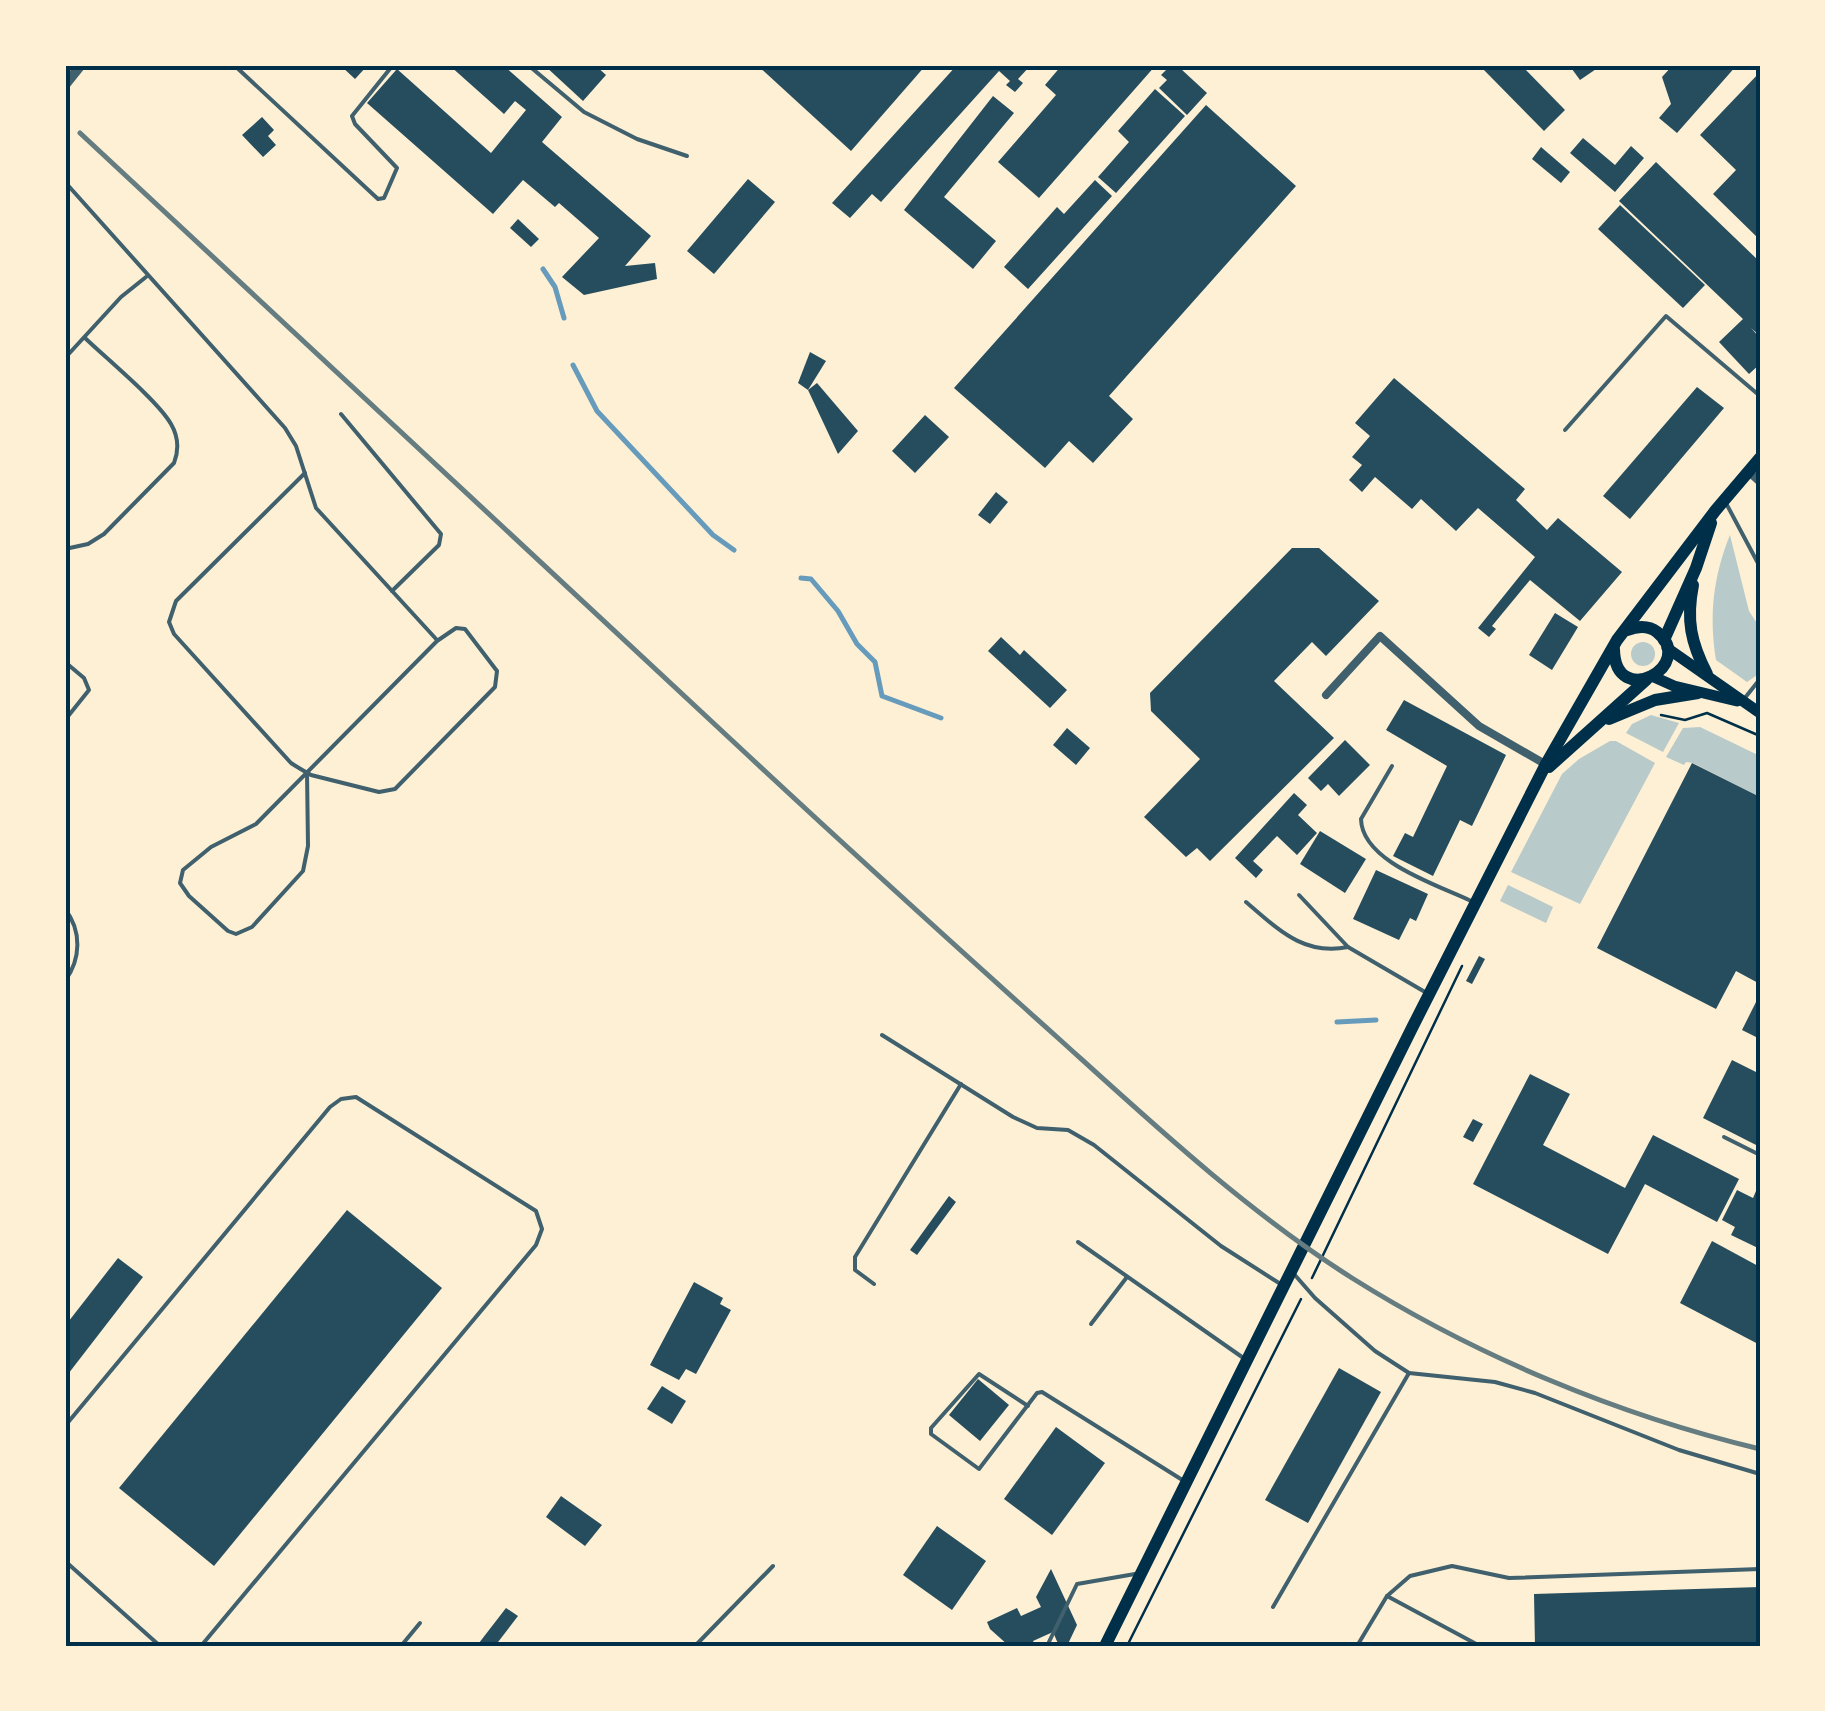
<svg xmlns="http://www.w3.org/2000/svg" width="1825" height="1711" font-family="Quicksand,sans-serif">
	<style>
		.green { fill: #b9caca }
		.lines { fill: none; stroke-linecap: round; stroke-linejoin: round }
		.stream { stroke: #669bbc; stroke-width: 5 }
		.building { fill: #264d5e }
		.path { stroke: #003049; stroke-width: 2.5 }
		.service { stroke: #3f606c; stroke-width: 4 }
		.minor { stroke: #3f606c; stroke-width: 8 }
		.tertiary { stroke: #3f606c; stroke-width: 10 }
		.secondary { stroke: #003049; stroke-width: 11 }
		.primary { stroke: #003049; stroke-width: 12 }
		.rail { stroke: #657d81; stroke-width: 5 }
		.neatline { fill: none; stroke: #003049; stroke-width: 4 }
	</style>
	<rect width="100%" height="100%" fill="#fdf0d5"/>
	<g class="green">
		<path d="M 1730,535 L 1749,611 L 1760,628 L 1760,673 L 1747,682 L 1716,660 C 1709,615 1713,577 1730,535 Z"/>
		<circle cx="1643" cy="654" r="12"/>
		<path d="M 1651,715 L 1679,723 L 1663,752 L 1626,733 L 1632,724 Z"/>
		<path d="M 1700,727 L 1760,756 L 1760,797 L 1693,763 L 1686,762 L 1684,765 L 1666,757 L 1683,728 Z"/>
		<path d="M 1610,741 L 1616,741 L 1655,763 L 1580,904 L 1511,872 L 1562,774 L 1579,759 Z"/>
		<path d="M 1508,885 L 1553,907 L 1546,923 L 1500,901 Z"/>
	</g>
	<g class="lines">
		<g class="stream">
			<path d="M 543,269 L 555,287 L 564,318"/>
			<path d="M 573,365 L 597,411 L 713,535 L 734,550"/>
			<path d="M 801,578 L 811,579 L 838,611 L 857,644 L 875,662 L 882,696 L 941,718"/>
			<path d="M 1337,1022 L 1376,1020"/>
		</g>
	</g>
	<g class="building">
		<path d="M 340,65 L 368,65 L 355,79 Z"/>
		<path d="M 449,65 L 503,65 L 562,117 L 542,142 L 651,236 L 625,266 L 655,263 L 657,279 L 584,295 L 562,277 L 599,238 L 559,203 L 555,207 L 523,180 L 493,214 L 367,103 L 397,69 L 491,153 L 526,110 L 515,101 L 504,114 Z"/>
		<path d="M 544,65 L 595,65 L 606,75 L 583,101 Z"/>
		<path d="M 757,65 L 926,65 L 851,151 Z"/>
		<path d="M 957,65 L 1031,65 L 1018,79 L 1023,83 L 1015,92 L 1006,85 L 1010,81 L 999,71 L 881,202 L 872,194 L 850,218 L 832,203 Z"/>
		<path d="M 1062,65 L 1156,65 L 1039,198 L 998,162 L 1056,95 L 1045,85 Z"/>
		<path d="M 1171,65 L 1185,65 L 1181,69 L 1207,93 L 1187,115 L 1159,88 L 1167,80 L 1161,75 Z"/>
		<path d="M 1485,65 L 1521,65 L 1565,110 L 1544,131 L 1482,68 Z"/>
		<path d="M 1569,65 L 1602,65 L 1580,80 Z"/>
		<path d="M 1673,65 L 1737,65 L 1677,133 L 1659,118 L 1671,104 L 1662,77 Z"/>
		<path d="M 1760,72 L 1760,240 L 1713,194 L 1736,170 L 1700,135 Z"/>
		<path d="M 1155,89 L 1185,116 L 1116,193 L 1098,177 L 1129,142 L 1118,131 Z"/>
		<path d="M 993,96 L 1014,113 L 944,197 L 996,241 L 973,269 L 904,210 Z"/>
		<path d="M 1206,105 L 1296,186 L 1109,396 L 1133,419 L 1093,463 L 1069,441 L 1045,468 L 954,388 Z"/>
		<path d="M 262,117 L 274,130 L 268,136 L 276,145 L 263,157 L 242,135 Z"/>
		<path d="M 1583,138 L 1615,165 L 1631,146 L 1644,158 L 1615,192 L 1570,153 Z"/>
		<path d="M 1541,147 L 1570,172 L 1561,183 L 1532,159 Z"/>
		<path d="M 1656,162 L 1760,262 L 1760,336 L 1751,328 L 1760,338 L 1760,364 L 1749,374 L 1719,342 L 1743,319 L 1619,201 Z"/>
		<path d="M 748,179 L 775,202 L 714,274 L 687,251 Z"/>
		<path d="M 1095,180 L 1112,196 L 1028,289 L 1004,267 L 1057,207 L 1064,214 Z"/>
		<path d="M 1620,205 L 1705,285 L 1683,308 L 1598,229 Z"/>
		<path d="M 518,219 L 539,239 L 531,247 L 510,228 Z"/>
		<path d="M 810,352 L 826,361 L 808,390 L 798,383 Z"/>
		<path d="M 1394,378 L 1525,489 L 1516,500 L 1547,530 L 1558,518 L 1622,572 L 1580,621 L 1530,580 L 1492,626 L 1496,629 L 1489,637 L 1478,628 L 1535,557 L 1478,508 L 1456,531 L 1421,499 L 1412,509 L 1375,477 L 1362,492 L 1349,480 L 1362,465 L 1352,457 L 1370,436 L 1355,423 Z"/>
		<path d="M 817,383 L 858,431 L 838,454 L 808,390 Z"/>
		<path d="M 1697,387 L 1724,408 L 1630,519 L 1603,496 Z"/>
		<path d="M 925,415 L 949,437 L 915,473 L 892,451 Z"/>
		<path d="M 996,492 L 1008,502 L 990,524 L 978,515 Z"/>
		<path d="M 1292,548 L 1319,548 L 1379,601 L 1326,656 L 1312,642 L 1274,681 L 1334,738 L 1210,861 L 1197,848 L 1186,857 L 1144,817 L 1200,759 L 1151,711 L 1150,693 Z"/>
		<path d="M 1555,613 L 1578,627 L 1552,670 L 1529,655 Z"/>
		<path d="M 1001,637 L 1020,655 L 1024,650 L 1067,690 L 1050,708 L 988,651 Z"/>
		<path d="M 1404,700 L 1506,755 L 1472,826 L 1460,820 L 1433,876 L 1393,856 L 1405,833 L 1413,837 L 1447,766 L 1386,730 Z"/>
		<path d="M 1067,728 L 1090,748 L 1076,765 L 1053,745 Z"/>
		<path d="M 1345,740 L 1370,765 L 1339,796 L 1328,784 L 1321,791 L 1308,778 Z"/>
		<path d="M 1692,763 L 1760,797 L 1760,984 L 1736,971 L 1716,1009 L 1597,948 Z"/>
		<path d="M 1294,793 L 1307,805 L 1298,815 L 1317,833 L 1297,855 L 1277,836 L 1253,861 L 1263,870 L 1256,878 L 1235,858 Z"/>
		<path d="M 1320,831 L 1366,859 L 1345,893 L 1300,864 Z"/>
		<path d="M 1376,870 L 1428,894 L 1416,921 L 1410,918 L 1399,940 L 1353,919 Z"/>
		<path d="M 1479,956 L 1485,959 L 1472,984 L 1466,981 Z"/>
		<path d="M 1760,994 L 1760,1039 L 1742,1030 Z"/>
		<path d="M 1732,1060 L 1760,1074 L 1760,1147 L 1703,1118 Z"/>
		<path d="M 1530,1074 L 1570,1094 L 1543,1145 L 1625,1188 L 1653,1135 L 1739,1179 L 1717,1222 L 1645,1184 L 1608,1254 L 1473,1184 Z"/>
		<path d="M 1473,1119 L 1483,1124 L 1473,1142 L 1463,1137 Z"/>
		<path d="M 1737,1190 L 1753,1198 L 1756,1191 L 1760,1193 L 1760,1249 L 1731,1235 L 1735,1227 L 1722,1220 Z"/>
		<path d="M 949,1196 L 956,1202 L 917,1255 L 910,1250 Z"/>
		<path d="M 347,1210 L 442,1288 L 214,1566 L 119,1488 Z"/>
		<path d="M 1712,1241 L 1760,1267 L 1760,1345 L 1680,1303 Z"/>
		<path d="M 118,1258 L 143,1277 L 65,1378 L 65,1326 Z"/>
		<path d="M 694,1282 L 723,1298 L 720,1304 L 731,1310 L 696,1374 L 686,1369 L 679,1380 L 650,1365 Z"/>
		<path d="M 1339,1368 L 1381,1392 L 1308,1523 L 1265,1500 Z"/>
		<path d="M 978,1379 L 1009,1405 L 980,1441 L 949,1415 Z"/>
		<path d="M 662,1386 L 686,1401 L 672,1424 L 647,1409 Z"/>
		<path d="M 1056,1427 L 1105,1463 L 1052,1535 L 1004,1499 Z"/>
		<path d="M 561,1496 L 602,1525 L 585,1546 L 546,1517 Z"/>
		<path d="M 937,1526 L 986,1561 L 952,1610 L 903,1575 Z"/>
		<path d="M 1051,1569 L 1077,1625 L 1067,1646 L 1059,1646 L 1053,1632 L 1033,1641 L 1035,1646 L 1009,1646 L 990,1629 L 987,1622 L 1017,1608 L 1021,1616 L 1041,1607 L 1036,1597 Z"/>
		<path d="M 1760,1587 L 1760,1646 L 1535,1646 L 1534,1594 Z"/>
		<path d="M 506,1608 L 518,1616 L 495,1646 L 483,1646 L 479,1643 Z"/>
	</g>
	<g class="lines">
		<g class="path">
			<path d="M 1661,715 L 1685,720 L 1707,713 L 1760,736"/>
			<path d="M 1312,1278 L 1462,966"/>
			<path d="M 1127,1646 L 1301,1299"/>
		</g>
		<g class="service">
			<path d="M 234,65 L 378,199 L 384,198 L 397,168 L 355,124 L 352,116 L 393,65"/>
			<path d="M 528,65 L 584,112 L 637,139 L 687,156"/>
			<path d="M 65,182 L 285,428 L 296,446 L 316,508 L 437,640"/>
			<path d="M 65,358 L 121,297 L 146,277"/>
			<path d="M 341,414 L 441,534 L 439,545 L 392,591"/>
			<path d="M 1565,430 L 1666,316 L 1760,396"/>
			<path d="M 305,473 L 176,601 L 169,622 L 174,634 L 291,763 C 297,767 304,771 311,775 L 379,792 L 395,789 L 495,687 L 497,671 L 465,629 L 456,628 L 437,641 L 256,824 L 211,847 L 183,870 L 180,883 L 189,896 L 228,931 L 236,934 L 252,927 L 303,871 L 308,846 L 307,772"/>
			<path d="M 1727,505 L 1760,567"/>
			<path d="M 65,549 L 88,544 L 104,534 L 174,463 C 179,450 178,436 171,424 C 158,401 107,359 85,338"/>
			<path d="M 65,662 L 84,678 L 89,690 L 65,720"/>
			<path d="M 1744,699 L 1760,679"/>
			<path d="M 1392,766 L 1361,819 C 1362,862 1438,885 1471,901"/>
			<path d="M 1299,895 L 1348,947 L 1425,992"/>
			<path d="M 1246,902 C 1278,929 1303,956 1348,947"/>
			<path d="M 65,909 C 82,931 81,959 65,981"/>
			<path d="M 882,1035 L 1013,1117 L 1037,1128 L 1068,1130 L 1094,1145 L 1221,1246 L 1279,1283"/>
			<path d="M 1724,1137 L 1760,1155"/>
			<path d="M 1078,1242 L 1242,1357"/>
			<path d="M 1294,1274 L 1315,1298 L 1375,1351 L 1409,1373 L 1495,1382 L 1535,1393 L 1679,1450 L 1760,1474"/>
			<path d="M 874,1284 L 855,1270 L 855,1257 L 961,1084"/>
			<path d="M 1091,1324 L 1127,1277"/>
			<path d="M 1028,1406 L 979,1374 L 931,1428 L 931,1434 L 979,1469 L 1037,1393 L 1042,1392 L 1184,1481"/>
			<path d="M 65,1426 L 330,1107 L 341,1099 L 356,1097 L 536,1211 L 542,1229 L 536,1245 L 201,1646"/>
			<path d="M 65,1561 L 160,1646"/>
			<path d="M 1387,1596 L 1480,1646"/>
			<path d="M 1273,1607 L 1409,1373"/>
			<path d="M 401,1646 L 420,1623"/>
			<path d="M 695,1646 L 773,1566"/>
			<path d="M 1047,1646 L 1077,1584 L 1135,1574"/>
			<path d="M 1357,1646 L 1387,1596 L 1410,1576 L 1452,1566 L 1509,1578 L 1760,1569"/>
		</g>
		<g class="minor">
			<path d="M 1748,471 L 1760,482"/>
			<path d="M 1326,695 L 1380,636 L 1479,726 L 1545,764"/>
		</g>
		<path class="tertiary" d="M 65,85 L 81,65"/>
		<g class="secondary">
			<path d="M 1667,648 L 1760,713"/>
			<path d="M 1654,677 L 1674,686 L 1737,701"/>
		</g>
		<g class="primary">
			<path d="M 1693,585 C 1686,620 1691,643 1707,674"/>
			<path d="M 1664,640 L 1696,568 L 1711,523"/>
			<path d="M 1614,649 C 1615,711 1698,665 1657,632 C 1648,625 1638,626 1627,630"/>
			<path d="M 1609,719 L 1655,700 L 1698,693"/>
			<path d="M 1549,767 L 1646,680"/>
			<path d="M 1105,1646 L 1413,1026 L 1546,764 L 1617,640 L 1715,511 L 1760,458"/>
		</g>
		<path class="rail" d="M 80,133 C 300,337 519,542 738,746 C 844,845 951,942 1058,1038 C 1152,1123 1245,1210 1352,1278 C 1476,1356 1618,1415 1760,1449"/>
	</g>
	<rect width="1825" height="1711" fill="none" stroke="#fdf0d5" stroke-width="135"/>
	<rect x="68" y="68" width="1690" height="1576" class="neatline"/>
</svg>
